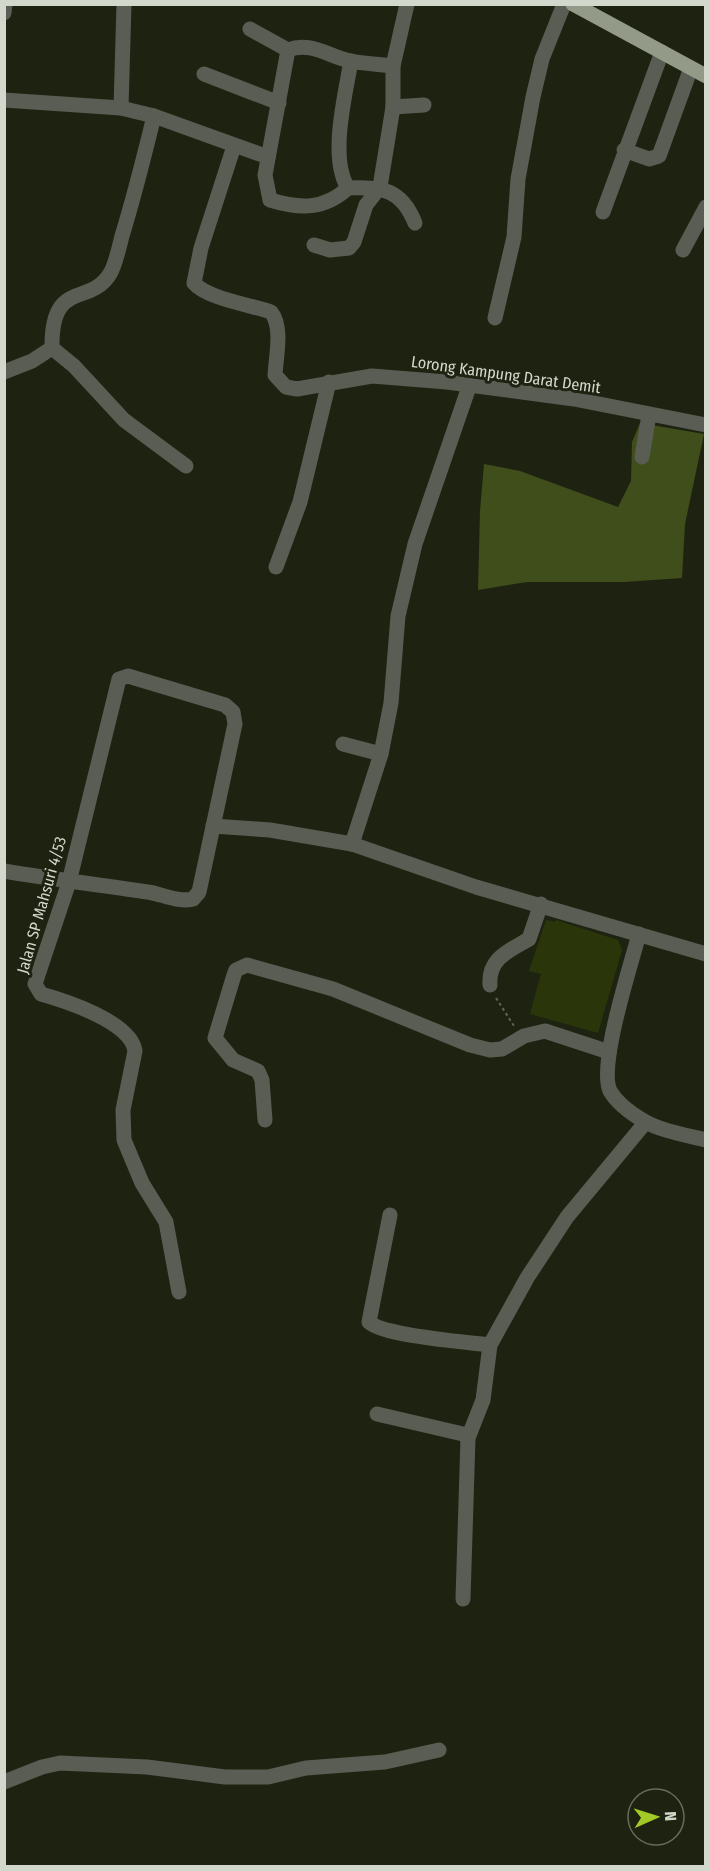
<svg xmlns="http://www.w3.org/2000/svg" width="710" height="1871" font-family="'Fira Sans Condensed',sans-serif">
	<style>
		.green { fill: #3f4e1b }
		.building { fill: #2a360a }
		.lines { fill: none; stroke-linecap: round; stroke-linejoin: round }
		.path { stroke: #5f6454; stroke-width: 2; stroke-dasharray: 3 3; stroke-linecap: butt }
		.minor { stroke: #5a5d54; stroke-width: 15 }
		.major { stroke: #939a87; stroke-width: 15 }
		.labels { text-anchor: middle; stroke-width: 6; stroke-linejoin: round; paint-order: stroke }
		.street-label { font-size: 16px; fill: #d3d8cc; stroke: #1e2311 }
	</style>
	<rect width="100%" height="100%" fill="#1e2311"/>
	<path class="green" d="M 640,423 L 704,434 L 685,524 L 682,578 L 624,582 L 527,582 L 478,590 L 480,511 L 484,464 L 520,471 L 618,507 L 631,481 L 632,442 Z"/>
	<path class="building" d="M 546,920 L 555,922 L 556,920 L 618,940 L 622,950 L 598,1033 L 530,1014 L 541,974 L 529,971 Z"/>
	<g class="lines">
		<path class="path" d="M 496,998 L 514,1026"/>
		<g class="minor">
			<path d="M 4,13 L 5,4"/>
			<path d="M 250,29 L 288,50"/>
			<path d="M 351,61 C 345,96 329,158 348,188 C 381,187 401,188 415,223"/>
			<path d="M 204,74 L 279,103"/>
			<path d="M 4,100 L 121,108 L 154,116 L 268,157"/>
			<path d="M 393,107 L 424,105"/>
			<path d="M 121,108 L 124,4"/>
			<path d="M 234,146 L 201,248 L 194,283 C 206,298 251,305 271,312 C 283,327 276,356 275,375 L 286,387 L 297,389 L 372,376 L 447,382 L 574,399 L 706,425"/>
			<path d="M 624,150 L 649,159 L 659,156 L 691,68"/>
			<path d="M 348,188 C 324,210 300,209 270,200 L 265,175 L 288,50 C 311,41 328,56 350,61 C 364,64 379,64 393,66"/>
			<path d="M 603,212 L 662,52"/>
			<path d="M 314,245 L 330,250 L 349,248 L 354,242 L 366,205 L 380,187 L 393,107 L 393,66 L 407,4"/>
			<path d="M 683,250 L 706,207"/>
			<path d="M 495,318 L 514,237 L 518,179 L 533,97 L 542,59 L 564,4"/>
			<path d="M 52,348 L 74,366 L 124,420 L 186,466"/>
			<path d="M 4,372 L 32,361 L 52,348 C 51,277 91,308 111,272 C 116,262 119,248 122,236 C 134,197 144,157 154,116"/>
			<path d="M 642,457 L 649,415"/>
			<path d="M 276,567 L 300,502 L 329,382"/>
			<path d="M 343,744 L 381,754"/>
			<path d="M 213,826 L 270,830 L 352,844 L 476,887 L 706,954"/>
			<path d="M 352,844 L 381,754 L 391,703 L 398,616 L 415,544 L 470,384"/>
			<path d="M 4,871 C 52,879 100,885 148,892 C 162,894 179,903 193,899 L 199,892 L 235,724 L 233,712 L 225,705 L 128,676 L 119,679 L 69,882 L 35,984 L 41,994 C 66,1001 131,1022 135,1051 L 123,1110 L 124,1140 L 142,1183 L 166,1222 L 179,1292"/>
			<path d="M 639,934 C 631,965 598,1065 610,1091 C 617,1103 632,1114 644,1121 C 661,1131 686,1135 706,1140"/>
			<path d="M 490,985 C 488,958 509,951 529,939 L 541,904"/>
			<path d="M 265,1120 L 262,1080 L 258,1071 L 233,1060 L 215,1038 L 234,975 L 236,970 L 247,965 L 333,989 L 470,1045 L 490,1050 L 502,1049 L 524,1036 L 545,1031 L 609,1052"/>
			<path d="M 390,1215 L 369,1322 C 384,1336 466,1342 490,1345"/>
			<path d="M 377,1414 L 463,1434 L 468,1438"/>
			<path d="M 463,1599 L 468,1438 L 483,1400 L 490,1345 L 527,1278 L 567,1217 L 645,1123"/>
			<path d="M 4,1782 L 42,1767 L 60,1763 L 147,1767 L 225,1777 L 268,1777 L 306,1768 L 385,1762 L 439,1750"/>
		</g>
		<path class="major" d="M 573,4 L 706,76"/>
	</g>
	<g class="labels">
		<g class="street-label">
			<text transform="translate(506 374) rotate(8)" y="6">Lorong Kampung Darat Demit</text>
			<text transform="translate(41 905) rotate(-74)" y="6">Jalan SP Mahsuri 4/53</text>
		</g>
	</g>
	<rect width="710" height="1871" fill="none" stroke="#d3d8cc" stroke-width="12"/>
	<g transform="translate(656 1817) rotate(87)"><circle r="28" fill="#1e2311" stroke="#666b5c" stroke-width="1.5"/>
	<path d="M0-4.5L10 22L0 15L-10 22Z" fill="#a2c928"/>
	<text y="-9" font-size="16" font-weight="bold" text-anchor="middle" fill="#d3d8cc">N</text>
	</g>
</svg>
